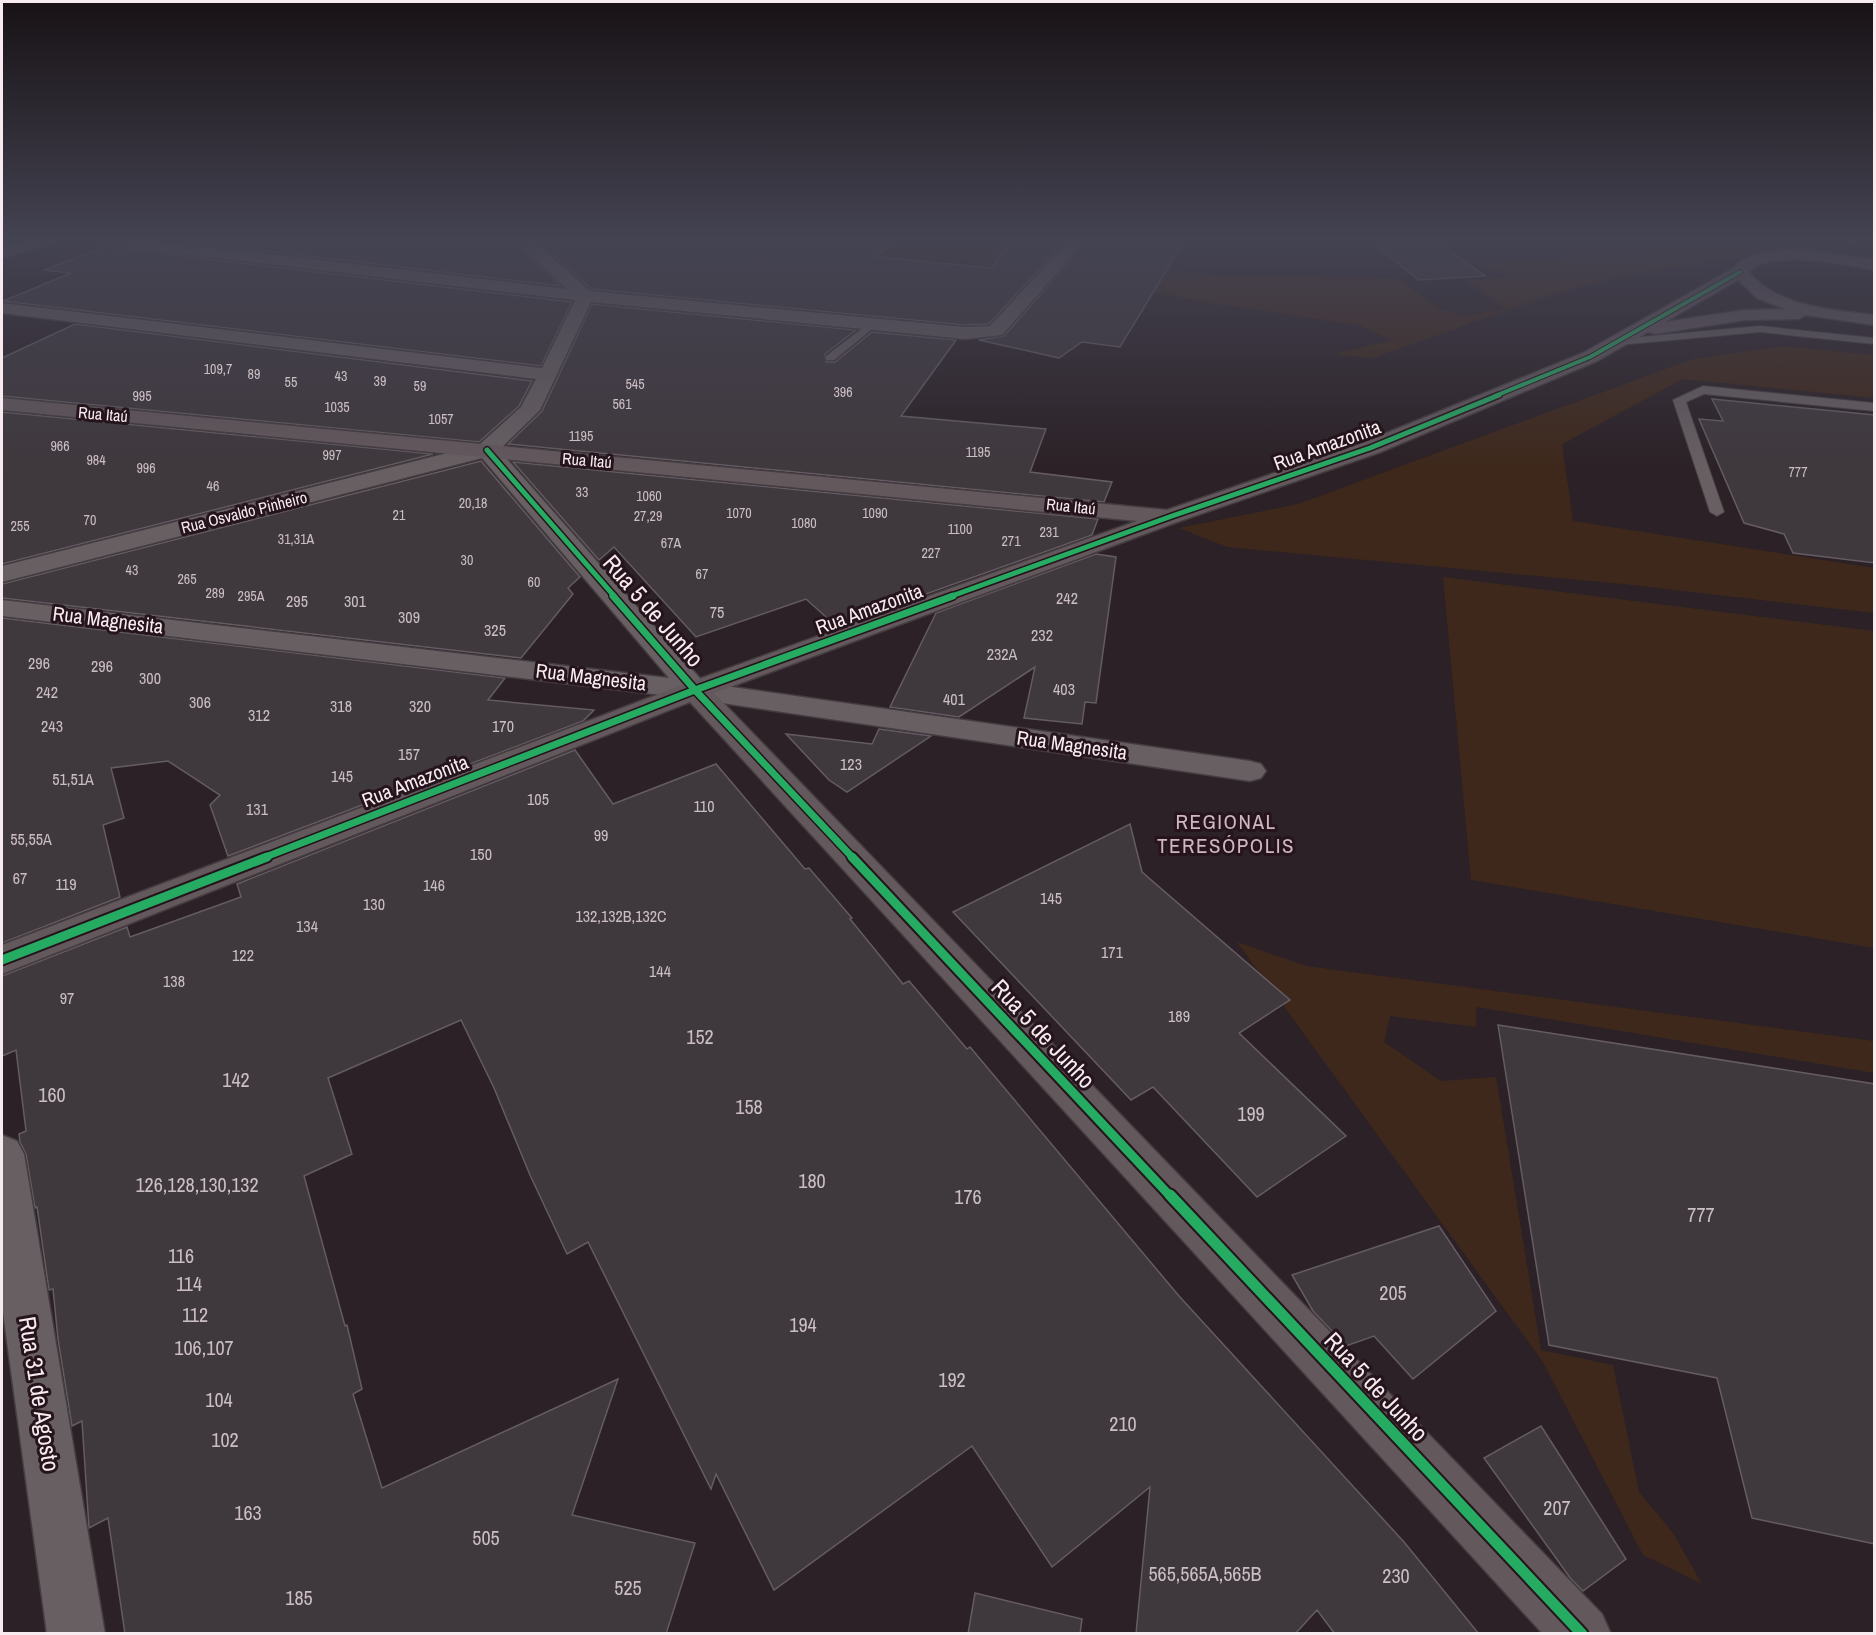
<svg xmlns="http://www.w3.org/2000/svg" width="1876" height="1635" font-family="'Archivo Narrow',sans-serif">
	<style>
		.green { fill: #3e281b }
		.building { fill: #3f383d; stroke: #645c62; stroke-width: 1.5 }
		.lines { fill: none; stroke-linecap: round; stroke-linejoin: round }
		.lane-casing { stroke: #443c40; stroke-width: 2 }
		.street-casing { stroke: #443c40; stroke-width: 3 }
		.secondary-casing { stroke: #443c40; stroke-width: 3 }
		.lane { fill: #675f62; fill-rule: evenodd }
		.street { fill: #675f62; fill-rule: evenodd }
		.secondary { fill: #63585c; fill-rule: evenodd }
		.cycleway-far4-casing { stroke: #25141b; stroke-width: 6 }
		.cycleway-far3-casing { stroke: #25141b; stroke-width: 8 }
		.cycleway-far2-casing { stroke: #25141b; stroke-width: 10 }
		.cycleway-far1-casing { stroke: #25141b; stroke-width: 13 }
		.cycleway-casing { stroke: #25141b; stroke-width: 15 }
		.cycleway-far4 { stroke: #26ab63; stroke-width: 4 }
		.cycleway-far3 { stroke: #26ab63; stroke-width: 5 }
		.cycleway-far2 { stroke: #26ab63; stroke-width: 7 }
		.cycleway-far1 { stroke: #26ab63; stroke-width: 9 }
		.cycleway { stroke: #26ab63; stroke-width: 11 }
		.labels { text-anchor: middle; stroke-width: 6; stroke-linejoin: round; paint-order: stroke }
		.far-number-label { font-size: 14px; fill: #cabec3 }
		.far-street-label { font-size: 16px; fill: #f8ebf0; stroke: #25141b }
		.number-label { font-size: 16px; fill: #cabec3 }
		.street-label { font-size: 20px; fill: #f8ebf0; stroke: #25141b }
		.near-number-label { font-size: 20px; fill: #cabec3 }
		.neighbourhood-label { font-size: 21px; letter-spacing: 1.5px; fill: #cfb6c0; stroke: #25141b }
		.near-street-label { font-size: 24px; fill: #f8ebf0; stroke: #25141b }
	</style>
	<rect width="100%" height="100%" fill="#2b2126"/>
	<g class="green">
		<path d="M 917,240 L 969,240 L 1003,245 L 997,259 L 1017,279 L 988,286 L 978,264 L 919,260 L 878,318 L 861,315 L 865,247 L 916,245 Z"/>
		<path d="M 1728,245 L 1757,255 L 1621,276 L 1551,295 L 1373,358 L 1334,354 L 1392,340 L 1359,325 L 1211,303 L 1083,278 L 1086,263 L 1224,276 L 1397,278 L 1436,307 L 1462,316 L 1506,309 L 1466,281 L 1510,276 L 1478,264 Z"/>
		<path d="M 1783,346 L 1874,355 L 1874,398 L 1683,379 L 1562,444 L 1573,521 L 1874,568 L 1874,613 L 1623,584 L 1227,547 L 1179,528 L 1298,504 L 1693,359 Z"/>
		<path d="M 1443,577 L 1874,631 L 1874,948 L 1471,880 Z"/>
		<path d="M 1237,942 L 1306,966 L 1874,1041 L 1874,1073 L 1476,1007 L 1476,1027 L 1390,1016 L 1384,1042 L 1441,1081 L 1496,1077 L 1541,1350 L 1613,1365 L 1639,1492 L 1673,1533 L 1702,1584 L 1643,1555 L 1543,1362 Z"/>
	</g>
	<g class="building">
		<path d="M 172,240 L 513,240 L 561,286 Z"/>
		<path d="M 537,240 L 894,240 L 877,257 L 992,268 L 1010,240 L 1066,240 L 989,324 L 965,325 L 591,289 Z"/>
		<path d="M 1088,240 L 1185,240 L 1120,347 L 1082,342 L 1059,358 L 979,340 L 1004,336 Z"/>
		<path d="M 1436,241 L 1485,276 L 1419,280 L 1374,244 Z"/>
		<path d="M 104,247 L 106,247 L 572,302 L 541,366 L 3,301 L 71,273 L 44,270 Z"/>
		<path d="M 592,304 L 856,330 L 825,354 L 826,362 L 835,362 L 872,332 L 956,340 L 901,416 L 1046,429 L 1030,472 L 1112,482 L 1104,502 L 508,444 L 542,411 Z"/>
		<path d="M 75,324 L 532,381 L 519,406 L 479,442 L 2,396 L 2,358 Z"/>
		<path d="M 1712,399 L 1875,415 L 1875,563 L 1793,553 L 1784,534 L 1744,523 L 1699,419 L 1723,421 Z"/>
		<path d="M 2,412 L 433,454 L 2,564 Z"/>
		<path d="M 481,461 L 580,577 L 568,588 L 573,594 L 521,658 L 2,598 L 2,584 Z"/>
		<path d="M 513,462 L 1098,519 L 1092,535 L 836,626 L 806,599 L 696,637 L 614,547 L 599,560 Z"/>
		<path d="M 1096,554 L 1116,557 L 1096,703 L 1085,702 L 1082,724 L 1024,718 L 1035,667 L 959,717 L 890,707 L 936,613 Z"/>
		<path d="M 2,618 L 505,678 L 488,700 L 594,710 L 583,721 L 228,856 L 210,805 L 220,795 L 168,761 L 111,768 L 124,818 L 103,825 L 120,897 L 2,943 Z"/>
		<path d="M 879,729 L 931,736 L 847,792 L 829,780 L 786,734 L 872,744 Z"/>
		<path d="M 575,750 L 613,804 L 716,764 L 805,869 L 809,868 L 852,918 L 850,919 L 903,984 L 909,981 L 967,1049 L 970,1047 L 1179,1296 L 1404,1542 L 1479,1634 L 1335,1634 L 1317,1610 L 1295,1634 L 1136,1634 L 1150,1487 L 1052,1567 L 972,1446 L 774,1590 L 716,1474 L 711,1489 L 588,1242 L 567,1254 L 530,1175 L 494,1088 L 461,1020 L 328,1078 L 352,1154 L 304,1176 L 345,1326 L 347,1325 L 362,1389 L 353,1394 L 382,1488 L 618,1379 L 572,1515 L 695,1543 L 666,1634 L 125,1634 L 108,1518 L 89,1528 L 82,1421 L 72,1426 L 58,1339 L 53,1289 L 49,1290 L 37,1207 L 35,1208 L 26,1154 L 20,1142 L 19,1134 L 26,1131 L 16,1050 L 2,1056 L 2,976 L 127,927 L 130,937 L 241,897 L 237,884 Z"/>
		<path d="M 1130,824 L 1142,872 L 1290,1000 L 1239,1033 L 1346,1136 L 1257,1197 L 1153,1087 L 1131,1100 L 953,912 Z"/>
		<path d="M 1498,1025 L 1875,1084 L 1875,1544 L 1752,1518 L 1717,1378 L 1549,1345 Z"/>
		<path d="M 1439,1226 L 1496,1311 L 1413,1379 L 1374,1336 L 1346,1346 L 1313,1311 L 1292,1275 Z"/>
		<path d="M 1541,1426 L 1626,1559 L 1583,1591 L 1571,1579 L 1484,1458 Z"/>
		<path d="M 975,1593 L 1082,1619 L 1080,1634 L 968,1634 Z"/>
	</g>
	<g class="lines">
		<defs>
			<g id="lane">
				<path d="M 1845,240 L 1857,240 L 1849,245 Z"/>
				<path d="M 872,321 L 876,322 L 876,326 L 834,360 L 826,360 L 826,356 Z"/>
				<path d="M 1760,326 L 1874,338 L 1874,344 L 1760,332 L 1618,345 L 1612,342 L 1618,339 Z"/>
				<path d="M 1703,386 L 1874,403 L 1874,411 L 1704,394 L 1686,402 L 1724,512 L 1717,516 L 1710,512 L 1673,400 Z"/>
			</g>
			<g id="street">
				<path d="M 27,240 L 53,240 L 51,243 L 2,258 L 2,248 Z"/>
				<path d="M 98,240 L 150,240 L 567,289 L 515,240 L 533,240 L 590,291 L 965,327 L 990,326 L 1069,240 L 1086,240 L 1002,335 L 965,339 L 591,302 L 540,410 L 499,450 L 704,683 L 1250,761 L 1261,764 L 1266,771 L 1261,778 L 1250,781 L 695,699 L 2,616 L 2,600 L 669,678 L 482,458 L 2,582 L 2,566 L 479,445 L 521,407 L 536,379 L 2,313 L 2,303 L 542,368 L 575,300 L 106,245 Z"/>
				<path d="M 2,1135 L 17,1141 L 24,1154 L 105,1634 L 47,1634 L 2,1305 Z"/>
			</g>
			<path id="secondary" d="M 1809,250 L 1874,260 L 1874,270 C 1847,265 1769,248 1749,272 C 1777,307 1833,310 1874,315 L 1874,325 L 1806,315 L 1798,319 L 1745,320 L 1655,334 L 1648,332 L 1597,361 L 1378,453 L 1180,521 L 714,693 L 1602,1614 L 1611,1634 L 1543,1634 L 690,702 L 2,974 L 2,945 L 685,684 L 1137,521 L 2,410 L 2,398 L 1167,510 L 1362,443 L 1583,353 L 1734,268 C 1748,249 1787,250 1809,250 ZM 1738,280 L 1757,298 L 1785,309 L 1745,310 L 1665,322 Z"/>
		</defs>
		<use href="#lane" class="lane-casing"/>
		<use href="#street" class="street-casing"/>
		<use href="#secondary" class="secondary-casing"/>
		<use href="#lane" class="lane"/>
		<use href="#street" class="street"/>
		<use href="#secondary" class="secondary"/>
		<defs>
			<path id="cycleway-far4" d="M 1495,396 L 1590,357 L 1740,272"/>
			<g id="cycleway-far3">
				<path d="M 487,450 L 615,597"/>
				<path d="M 949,597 L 1172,516 L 1370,448 L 1499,395"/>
			</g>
			<g id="cycleway-far2">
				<path d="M 613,596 L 695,690 L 853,858"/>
				<path d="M 263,858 L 695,690 L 953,596"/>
			</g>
			<g id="cycleway-far1">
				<path d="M 852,857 L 1171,1197"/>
				<path d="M 2,960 L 267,857"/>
			</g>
			<path id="cycleway" d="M 1170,1195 L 1582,1634"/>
		</defs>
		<use href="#cycleway-far4" class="cycleway-far4-casing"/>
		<use href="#cycleway-far3" class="cycleway-far3-casing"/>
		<use href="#cycleway-far2" class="cycleway-far2-casing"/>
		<use href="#cycleway-far1" class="cycleway-far1-casing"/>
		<use href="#cycleway" class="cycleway-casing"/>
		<use href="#cycleway-far4" class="cycleway-far4"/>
		<use href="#cycleway-far3" class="cycleway-far3"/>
		<use href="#cycleway-far2" class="cycleway-far2"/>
		<use href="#cycleway-far1" class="cycleway-far1"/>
		<use href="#cycleway" class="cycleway"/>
	</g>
	<linearGradient id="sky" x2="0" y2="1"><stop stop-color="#181215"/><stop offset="0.51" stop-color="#444352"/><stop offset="1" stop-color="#444352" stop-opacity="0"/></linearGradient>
	<rect width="1876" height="469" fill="url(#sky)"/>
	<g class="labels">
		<g class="far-number-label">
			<text x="218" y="374">109,7</text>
			<text x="254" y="379">89</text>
			<text x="341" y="381">43</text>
			<text x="380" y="386">39</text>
			<text x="291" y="387">55</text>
			<text x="635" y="389">545</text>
			<text x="420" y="391">59</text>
			<text x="843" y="397">396</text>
			<text x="142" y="401">995</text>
			<text x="622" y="409">561</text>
			<text x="337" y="412">1035</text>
			<text x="441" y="424">1057</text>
			<text x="581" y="441">1195</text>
			<text x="60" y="451">966</text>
			<text x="978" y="457">1195</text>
			<text x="332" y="460">997</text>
			<text x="96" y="465">984</text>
			<text x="146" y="473">996</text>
			<text x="1798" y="477">777</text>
			<text x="213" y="491">46</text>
			<text x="582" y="497">33</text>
			<text x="649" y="501">1060</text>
			<text x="473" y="508">20,18</text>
			<text x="739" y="518">1070</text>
			<text x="875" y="518">1090</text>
			<text x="399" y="520">21</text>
			<text x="648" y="521">27,29</text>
			<text x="90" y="525">70</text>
			<text x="804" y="528">1080</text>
			<text x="20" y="531">255</text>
			<text x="960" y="534">1100</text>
			<text x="1049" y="537">231</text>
			<text x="296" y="544">31,31A</text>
			<text x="1011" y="546">271</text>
			<text x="671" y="548">67A</text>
			<text x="931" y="558">227</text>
			<text x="467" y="565">30</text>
			<text x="132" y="575">43</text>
			<text x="702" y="579">67</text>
			<text x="187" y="584">265</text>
			<text x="534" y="587">60</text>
			<text x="215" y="598">289</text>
			<text x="251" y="601">295A</text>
		</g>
		<g class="far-street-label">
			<text transform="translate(103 414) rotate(5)" y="6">Rua Itaú</text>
			<text transform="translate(587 460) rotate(5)" y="6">Rua Itaú</text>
			<text transform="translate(1071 506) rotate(6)" y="6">Rua Itaú</text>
			<text transform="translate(244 512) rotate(-14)" y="6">Rua Osvaldo Pinheiro</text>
		</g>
		<g class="number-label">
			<text x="1067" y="604">242</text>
			<text x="297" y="607">295</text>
			<text x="355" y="607">301</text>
			<text x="717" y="618">75</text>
			<text x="409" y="623">309</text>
			<text x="495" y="636">325</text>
			<text x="1042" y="641">232</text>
			<text x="1002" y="660">232A</text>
			<text x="39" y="669">296</text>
			<text x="102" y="672">296</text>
			<text x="150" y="684">300</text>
			<text x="1064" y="695">403</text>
			<text x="47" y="698">242</text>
			<text x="954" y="705">401</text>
			<text x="200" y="708">306</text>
			<text x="341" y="712">318</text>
			<text x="420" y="712">320</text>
			<text x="259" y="721">312</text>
			<text x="52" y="732">243</text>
			<text x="503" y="732">170</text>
			<text x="409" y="760">157</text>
			<text x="851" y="770">123</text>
			<text x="342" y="782">145</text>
			<text x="73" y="785">51,51A</text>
			<text x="538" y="805">105</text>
			<text x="704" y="812">110</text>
			<text x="257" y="815">131</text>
			<text x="601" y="841">99</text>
			<text x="31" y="845">55,55A</text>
			<text x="481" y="860">150</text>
			<text x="20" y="884">67</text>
			<text x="66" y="890">119</text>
			<text x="434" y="891">146</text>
			<text x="1051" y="904">145</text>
			<text x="374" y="910">130</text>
			<text x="621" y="922">132,132B,132C</text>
			<text x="307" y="932">134</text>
			<text x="1112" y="958">171</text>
			<text x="243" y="961">122</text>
			<text x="660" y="977">144</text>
			<text x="174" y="987">138</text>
			<text x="67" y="1004">97</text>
			<text x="1179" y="1022">189</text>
		</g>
		<g class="street-label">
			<text transform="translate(1327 445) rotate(-20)" y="7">Rua Amazonita</text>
			<text transform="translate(869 609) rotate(-20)" y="7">Rua Amazonita</text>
			<text transform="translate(108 620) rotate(7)" y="7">Rua Magnesita</text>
			<text transform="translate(591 677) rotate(7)" y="7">Rua Magnesita</text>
			<text transform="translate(1072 745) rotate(8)" y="7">Rua Magnesita</text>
			<text transform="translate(415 781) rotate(-21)" y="7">Rua Amazonita</text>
		</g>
		<g class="near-number-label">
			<text x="700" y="1044">152</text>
			<text x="236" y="1087">142</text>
			<text x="52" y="1102">160</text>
			<text x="749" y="1114">158</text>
			<text x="1251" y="1121">199</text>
			<text x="812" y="1188">180</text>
			<text x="197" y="1192">126,128,130,132</text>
			<text x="968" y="1204">176</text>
			<text x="1701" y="1222">777</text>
			<text x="181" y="1263">116</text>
			<text x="189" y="1291">114</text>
			<text x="1393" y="1300">205</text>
			<text x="195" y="1322">112</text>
			<text x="803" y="1332">194</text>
			<text x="204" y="1355">106,107</text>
			<text x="952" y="1387">192</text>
			<text x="219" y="1407">104</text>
			<text x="1123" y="1431">210</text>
			<text x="225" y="1447">102</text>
			<text x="1557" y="1515">207</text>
			<text x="248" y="1520">163</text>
			<text x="486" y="1545">505</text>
			<text x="1205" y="1581">565,565A,565B</text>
			<text x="1396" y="1583">230</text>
			<text x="628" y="1595">525</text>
			<text x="299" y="1605">185</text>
		</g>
		<g class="neighbourhood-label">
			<text x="1226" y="829">REGIONAL<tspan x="1226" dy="24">TERESÓPOLIS</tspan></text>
		</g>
		<g class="near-street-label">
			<text transform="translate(653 611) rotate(49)" y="8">Rua 5 de Junho</text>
			<text transform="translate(1043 1034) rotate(47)" y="8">Rua 5 de Junho</text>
			<text transform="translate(1376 1387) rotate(47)" y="8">Rua 5 de Junho</text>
			<text transform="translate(39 1394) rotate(81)" y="8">Rua 31 de Agosto</text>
		</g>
	</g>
	<rect width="1876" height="1635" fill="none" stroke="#f8ebf0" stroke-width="6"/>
</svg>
